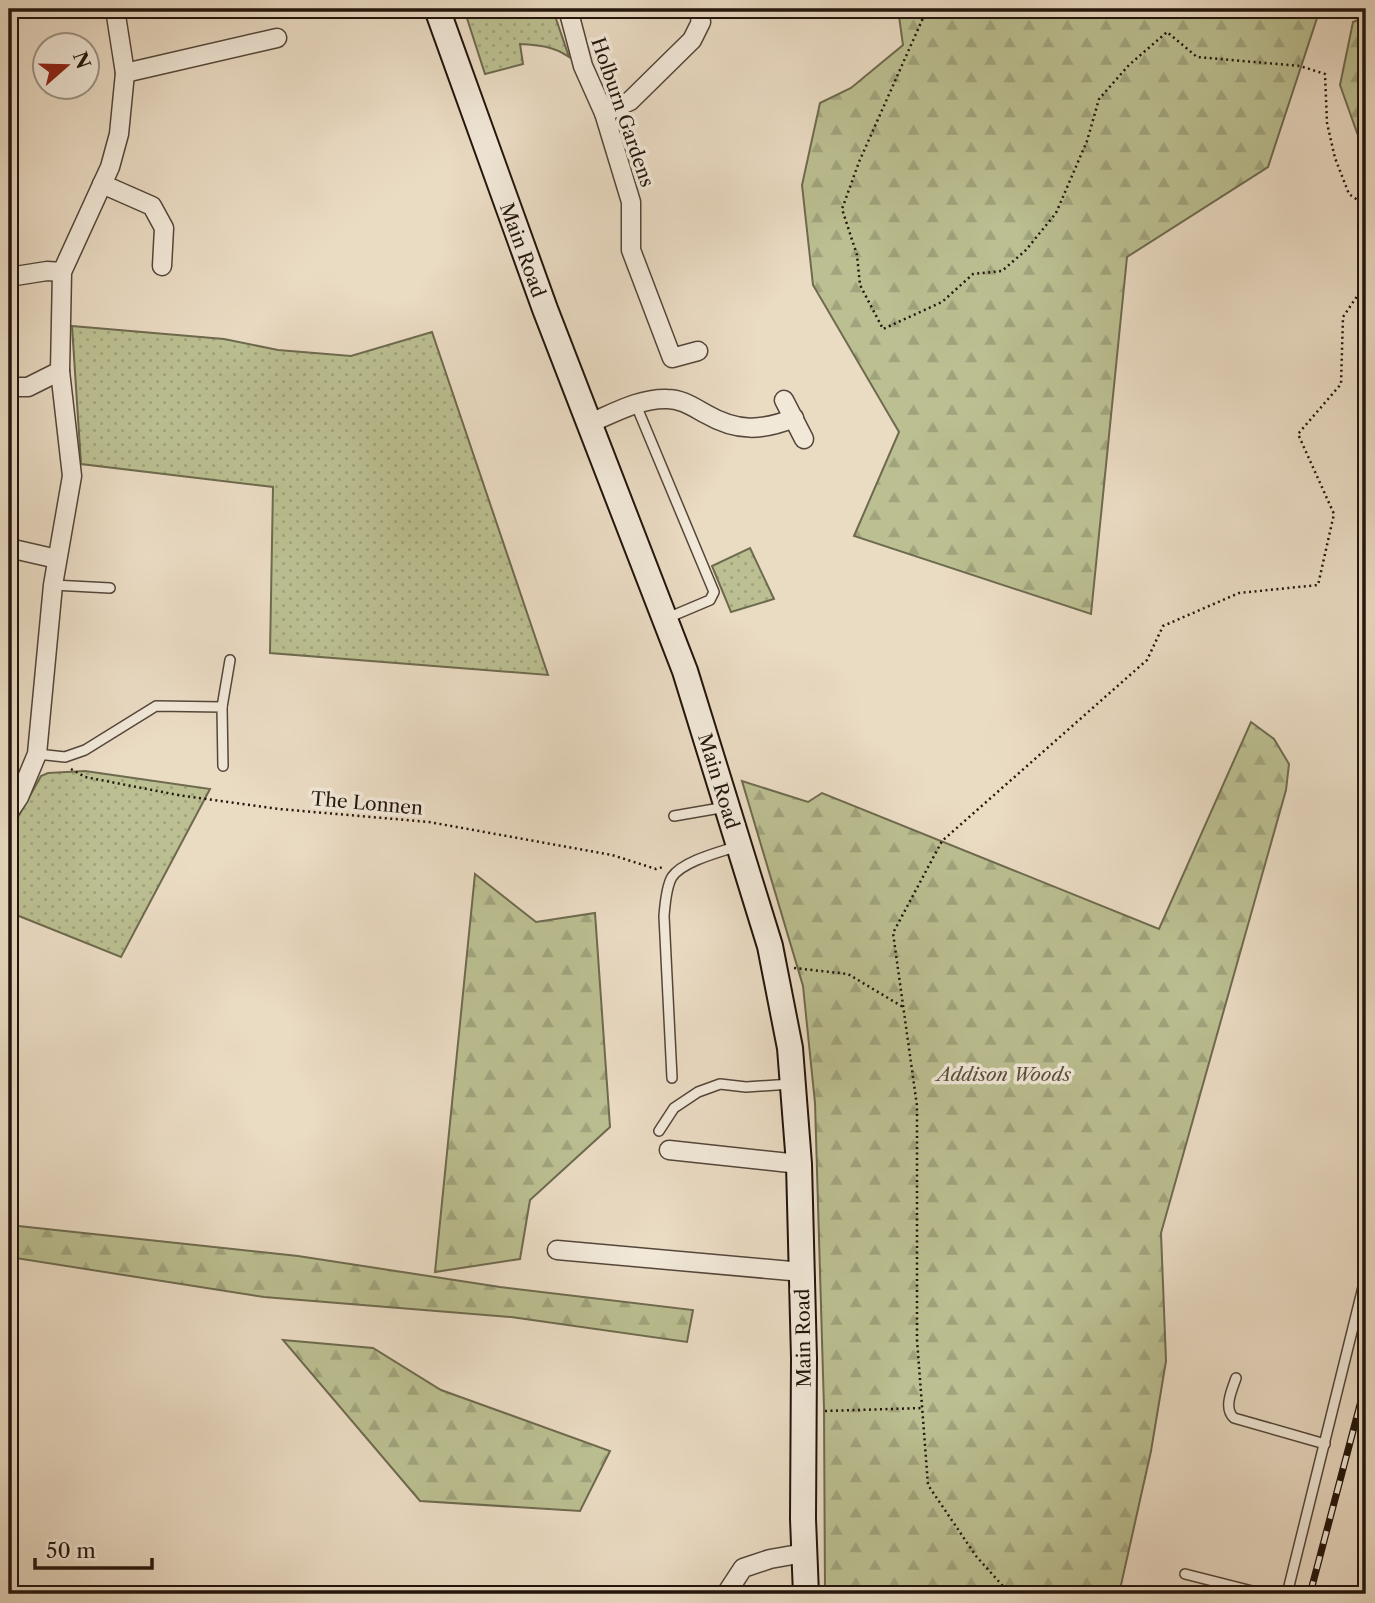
<svg xmlns="http://www.w3.org/2000/svg" width="1375" height="1603" font-family="'Libre Caslon Text',serif">
	<style>
		.green { fill: url(#green-dots); stroke: #6e6a4e; stroke-width: 2 }
		.forest { fill: url(#forest-firs); stroke: #6e6a4e; stroke-width: 2 }
		.lines { fill: none; stroke-linecap: round; stroke-linejoin: round }
		.lane-casing { stroke: #54463a; stroke-width: 12 }
		.street-casing { stroke: #54463a; stroke-width: 21 }
		.secondary-casing { stroke: #22150c; stroke-width: 28 }
		.path { stroke: #22150c; stroke-width: 2.5; stroke-dasharray: 2 3.5; stroke-linecap: butt }
		.lane { stroke: #f1e8d8; stroke-width: 9 }
		.street { stroke: #f1e8d8; stroke-width: 18 }
		.secondary { stroke: #f1e8d8; stroke-width: 24 }
		.rail-casing { stroke: #22150c; stroke-width: 7 }
		.rail { stroke: #f1e8d8; stroke-width: 4.5; stroke-dasharray: 13; stroke-linecap: butt }
		.labels { text-anchor: middle; stroke-width: 7; stroke-linejoin: round; paint-order: stroke }
		.street-label { font-size: 19px; fill: #22150c; stroke: #f1e8d8 }
		.park-label { font-size: 19px; font-style: italic; fill: #58503b; stroke: #f1e8d8 }
	</style>
	<defs>
		<pattern id="green-dots" width="8" height="8" patternUnits="userSpaceOnUse" patternTransform="scale(1.75)"><rect width="8" height="8" fill="#bbbf91"/><path d="M2 2h.1M6 6h.1" fill="none" stroke="#a0a37c" stroke-width="1.8" stroke-linecap="round"/></pattern>
		<pattern id="forest-firs" width="22" height="20" patternUnits="userSpaceOnUse" patternTransform="scale(1.75)"><rect width="22" height="20" fill="#bbbf91"/><path d="M5 1l3.5 6h-7zM16 11l3.5 6h-7z" fill="#a0a37c"/></pattern>
	</defs>
	<rect width="100%" height="100%" fill="#eadbc3"/>
	<filter id="stains"><feTurbulence type="fractalNoise" baseFrequency=".00286" numOctaves="4"/><feColorMatrix values="0 0 0 0 .2 0 0 0 0 .09 0 0 0 0 .02 0 0 0 .5 -.17"/></filter>
	<radialGradient id="worn" r=".72"><stop offset=".6" stop-color="#630" stop-opacity="0"/><stop offset="1" stop-color="#630" stop-opacity=".3"/></radialGradient>
	<g class="green">
		<path d="M 464,9 L 518,9 L 525,11 L 553,10 L 569,57 C 553,46 539,45 520,44 L 523,64 L 485,74 Z"/>
		<path d="M 72,326 L 224,339 L 278,350 L 351,356 L 432,332 L 548,675 L 270,653 L 273,487 L 81,464 Z"/>
		<path d="M 750,548 L 774,599 L 731,612 L 712,566 Z"/>
		<path d="M 85,771 L 210,789 L 121,957 L 9,912 L 9,833 L 41,776 L 48,773 Z"/>
	</g>
	<g class="forest">
		<path d="M 898,9 L 1320,9 L 1268,167 L 1127,257 L 1091,614 L 854,536 L 899,432 L 813,285 L 802,185 L 820,103 L 851,88 L 903,45 Z"/>
		<path d="M 1366,17 L 1366,158 L 1340,85 L 1353,22 Z"/>
		<path d="M 1251,722 L 1274,739 L 1289,764 L 1286,790 L 1161,1233 L 1166,1361 L 1151,1451 L 1119,1594 L 825,1594 L 824,1408 L 815,1103 L 803,986 L 742,781 L 808,802 L 822,793 L 1159,929 Z"/>
		<path d="M 475,874 L 536,922 L 595,913 L 610,1127 L 530,1200 L 520,1259 L 435,1272 Z"/>
		<path d="M 9,1225 L 298,1256 L 500,1287 L 693,1310 L 687,1342 L 511,1317 L 264,1297 L 9,1257 Z"/>
		<path d="M 283,1340 L 373,1348 L 441,1390 L 610,1451 L 580,1511 L 420,1501 Z"/>
	</g>
	<g class="lines">
		<defs>
			<g id="lane">
				<path d="M 636,405 L 714,592 L 710,600 L 665,619"/>
				<path d="M 53,585 L 110,588"/>
				<path d="M 222,707 L 230,660"/>
				<path d="M 37,754 L 65,757 L 85,750 L 156,706 L 222,707 L 223,766"/>
				<path d="M 674,816 L 726,807"/>
				<path d="M 672,1078 L 664,916 C 665,905 666,887 672,877 C 683,861 720,852 738,846"/>
				<path d="M 659,1131 L 674,1108 L 698,1092 L 720,1084 L 746,1087 L 791,1084"/>
				<path d="M 1236,1378 C 1232,1390 1223,1408 1234,1418 L 1325,1444"/>
				<path d="M 1185,1574 L 1264,1594"/>
				<path d="M 1287,1594 L 1366,1275"/>
			</g>
			<g id="street">
				<path d="M 568,9 L 583,66 L 604,113 L 631,202 L 631,250 L 672,358 L 698,351"/>
				<path d="M 125,73 L 277,38"/>
				<path d="M 604,113 L 630,101 L 692,40 L 701,22 L 698,9"/>
				<path d="M 102,184 L 152,206 L 164,228 L 162,266"/>
				<path d="M 9,277 L 47,271 L 62,272"/>
				<path d="M 9,387 L 28,387 L 60,371"/>
				<path d="M 784,400 L 804,439"/>
				<path d="M 590,423 C 614,413 640,398 667,399 C 682,399 693,407 706,414 C 737,432 762,431 794,418"/>
				<path d="M 9,548 L 57,559"/>
				<path d="M 9,812 L 19,797 L 37,754 L 53,585 L 72,476 L 60,371 L 62,272 L 110,167 L 119,134 L 125,73 L 115,9"/>
				<path d="M 669,1150 L 799,1164"/>
				<path d="M 557,1250 L 802,1272"/>
				<path d="M 726,1594 L 743,1568 L 770,1559 L 804,1553"/>
			</g>
			<path id="secondary" d="M 437,9 L 545,309 L 685,671 L 770,946 L 790,1048 L 799,1164 L 804,1358 L 803,1519 L 806,1594"/>
		</defs>
		<use href="#lane" class="lane-casing"/>
		<use href="#street" class="street-casing"/>
		<use href="#secondary" class="secondary-casing"/>
		<g class="path">
			<path d="M 927,9 L 859,162 L 842,209 L 857,255 L 860,285 L 883,329 L 942,302 L 973,274 L 1002,271 L 1026,250 L 1056,213 L 1087,141 L 1099,99 L 1129,65 L 1167,32 L 1197,57 L 1300,66 L 1325,74 L 1327,123 L 1335,158 L 1349,194 L 1366,206"/>
			<path d="M 71,769 L 85,777 L 178,795 L 279,809 L 429,822 L 612,855 L 656,869 L 663,867"/>
			<path d="M 794,968 L 848,974 L 903,1007"/>
			<path d="M 825,1411 L 923,1408"/>
			<path d="M 1010,1594 L 976,1556 L 928,1485 L 917,1340 L 917,1106 L 893,933 L 942,841 L 1147,660 L 1163,626 L 1239,593 L 1318,585 L 1334,514 L 1298,434 L 1341,384 L 1343,317 L 1366,283"/>
		</g>
		<use href="#lane" class="lane"/>
		<use href="#street" class="street"/>
		<use href="#secondary" class="secondary"/>
		<defs>
			<path id="rail" d="M 1310,1594 L 1366,1382"/>
		</defs>
		<use href="#rail" class="rail-casing"/>
		<use href="#rail" class="rail"/>
	</g>
	<g class="labels">
		<g class="street-label">
			<text transform="translate(623 112) rotate(71)" y="7">Holburn Gardens</text>
			<text transform="translate(523 250) rotate(70)" y="7">Main Road</text>
			<text transform="translate(719 781) rotate(73)" y="7">Main Road</text>
			<text transform="translate(367 803) rotate(5)" y="7">The Lonnen</text>
			<text transform="translate(803 1338) rotate(-91)" y="7">Main Road</text>
		</g>
		<g class="park-label">
			<text x="1004" y="1081">Addison Woods</text>
		</g>
	</g>
	<rect width="1375" height="1603" fill="none" stroke="#eadbc3" stroke-width="35"/>
	<rect x="10" y="10" width="1354" height="1582" fill="none" stroke="#22150c" stroke-width="3.5"/>
	<rect x="18" y="18" width="1340" height="1568" fill="none" stroke="#22150c" stroke-width="2"/>
	<g transform="translate(66 66) rotate(70)"><circle r="33" fill="#f1e8d8" stroke="#9e9486" stroke-width="2"/>
	<path d="M0-5L12 26L0 18L-12 26Z" fill="#8f2418"/>
	<text y="-10" font-size="19" font-weight="bold" text-anchor="middle" fill="#22150c">N</text>
	</g>
	<path d="M35 1558v10h117v-10" fill="none" stroke="#22150c" stroke-width="3.5"/>
	<text x="46" y="1558" font-size="21" fill="#22150c" stroke="#f1e8d8" stroke-width="5" paint-order="stroke">50 m</text>
	<rect width="100%" height="100%" filter="url(#stains)"/>
	<rect width="100%" height="100%" fill="url(#worn)"/>
</svg>
